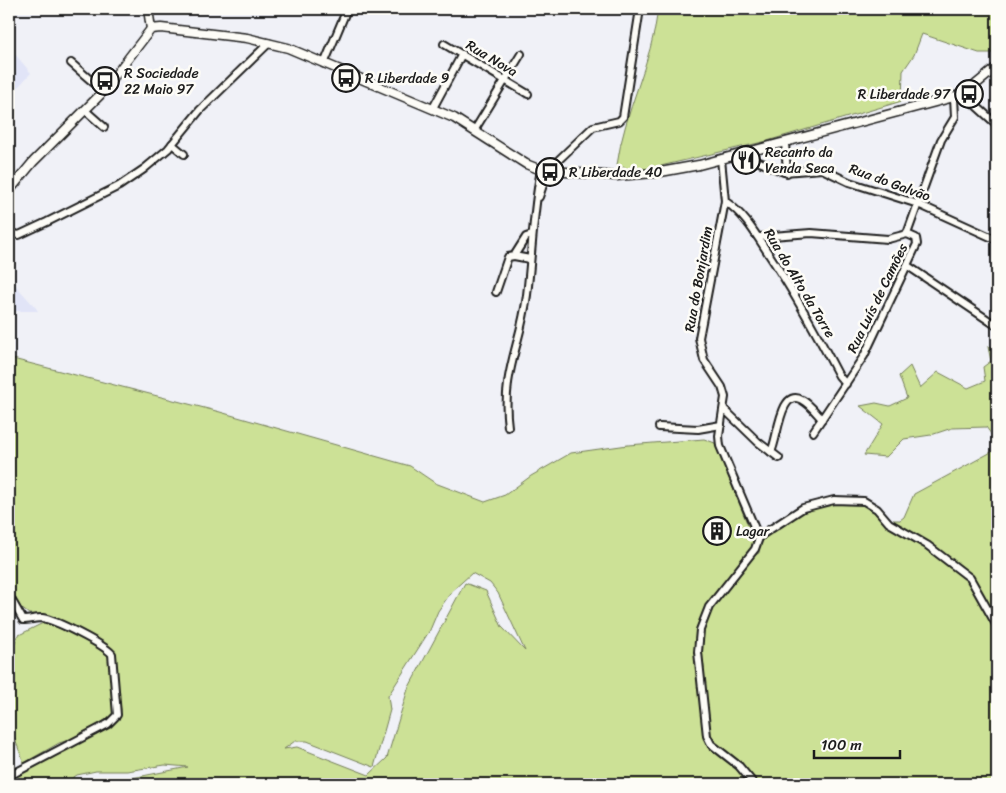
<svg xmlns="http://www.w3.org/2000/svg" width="1006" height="793" font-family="Sriracha,sans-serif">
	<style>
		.built { fill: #e1e4f7 }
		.green { fill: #cce196; stroke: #747e59; fill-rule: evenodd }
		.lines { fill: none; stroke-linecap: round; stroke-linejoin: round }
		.minor-casing { stroke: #1c1c1c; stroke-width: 10 }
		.tertiary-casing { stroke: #1c1c1c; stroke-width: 11 }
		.minor { stroke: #fdfcf7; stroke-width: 6 }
		.tertiary { stroke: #fdfcf7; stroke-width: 8 }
		.labels { text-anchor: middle; stroke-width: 5; stroke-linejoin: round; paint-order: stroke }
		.street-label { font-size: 14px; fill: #1c1c1c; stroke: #fdfcf7 }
		.poi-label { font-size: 14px; fill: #1c1c1c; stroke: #fdfcf7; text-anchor: start }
	</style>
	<rect width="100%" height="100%" fill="#f0f1f7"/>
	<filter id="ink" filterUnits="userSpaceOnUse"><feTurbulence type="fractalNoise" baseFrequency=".02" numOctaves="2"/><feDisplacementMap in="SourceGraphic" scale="10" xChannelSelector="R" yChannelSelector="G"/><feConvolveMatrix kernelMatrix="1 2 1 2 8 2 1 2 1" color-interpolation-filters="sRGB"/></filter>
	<g filter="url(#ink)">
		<g class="built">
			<path d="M 9,47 L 31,73 L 9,97 Z"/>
			<path d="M 9,278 L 36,308 L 38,311 L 9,311 Z"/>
		</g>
		<g class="green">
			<path d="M 658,9 L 997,9 L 997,53 L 979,53 L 922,34 L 914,55 L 903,71 L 902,101 L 767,141 L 635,172 L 617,165 C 624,112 652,63 658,9 Z"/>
			<path d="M 997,346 L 997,442 L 986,427 L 952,428 L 931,435 L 904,439 L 886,457 L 864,455 L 883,424 L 860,406 L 876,403 L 890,406 L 907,398 L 899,376 L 910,366 L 920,388 L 938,372 L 968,388 L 985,381 L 983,367 L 991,361 L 988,347 Z"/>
			<path d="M 9,358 L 220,412 L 410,466 L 435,483 L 485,502 L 505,495 L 531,476 L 571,453 L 628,445 L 704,439 L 715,443 L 753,538 L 751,550 L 755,555 L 759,553 L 759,540 L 774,527 L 812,506 L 826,503 L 865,503 L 918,541 L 893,520 L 900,520 L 904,517 L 914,494 L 997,449 L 997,784 L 102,784 L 188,767 L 165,765 L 127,771 L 96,771 L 77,775 L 63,784 L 9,784 L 9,779 L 114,723 L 119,718 L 121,710 L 114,652 L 108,645 L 44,614 L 29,614 L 21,608 L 9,589 ZM 472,573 L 490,583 L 498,593 L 525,651 L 502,627 L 486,591 L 465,583 L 408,689 L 387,758 L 369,775 L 297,747 L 284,749 L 295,741 L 307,741 L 374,767 L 390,710 L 388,696 L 430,630 L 438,611 L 452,591 Z"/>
			<path d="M 45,622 L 104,648 L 109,653 L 113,714 L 95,727 L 75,738 L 59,743 L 24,763 L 9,724 L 9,664 L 17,636 Z"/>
		</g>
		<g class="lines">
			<defs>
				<g id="minor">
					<path d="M 444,44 L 528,94"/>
					<path d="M 71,63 L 103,91"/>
					<path d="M 324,64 L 347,9"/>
					<path d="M 962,93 L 994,122"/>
					<path d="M 433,108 L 462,54"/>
					<path d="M 86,111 L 104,127"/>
					<path d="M 474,131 L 521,54"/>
					<path d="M 785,142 L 787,173"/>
					<path d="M 172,144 L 184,154"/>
					<path d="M 746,153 L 752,159 L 784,172 L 822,169 L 849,182 L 918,204 L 997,240"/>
					<path d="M 721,159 L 725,201 L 699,338 L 704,360 L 722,387 L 725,397 L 719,436 L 720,446 L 759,538"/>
					<path d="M 539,197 L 548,170 L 593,127 L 619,121 L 623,117 L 640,9"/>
					<path d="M 725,201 C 745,215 755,233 768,253 C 795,293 817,334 839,376 L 846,384"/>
					<path d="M 9,233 L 19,235 L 47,222 L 119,186 L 144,169 L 168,149 L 200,110 L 269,43"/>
					<path d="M 759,237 L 811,233 L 888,239 L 907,234"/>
					<path d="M 530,259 L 514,256 L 526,237 L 532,235"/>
					<path d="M 908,266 L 997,326"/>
					<path d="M 496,292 L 508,257 L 514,256"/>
					<path d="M 724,409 L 758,442 L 779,458"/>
					<path d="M 508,427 C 501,373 521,345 527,295 C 532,253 533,211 541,170"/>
					<path d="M 659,427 L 698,429 L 721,425"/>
					<path d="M 813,432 L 864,356 L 917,244 L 916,238 L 907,234 L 941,140 L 955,117 L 954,97"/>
					<path d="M 771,452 C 778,439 780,387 802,400 C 810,404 816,413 822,419"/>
					<path d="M 9,776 L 108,724 L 117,715 L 112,654 C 103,644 56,620 42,618 C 36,618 29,620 23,620 L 11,599"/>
					<path d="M 754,784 L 739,766 L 711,744 L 707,736 L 698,652 L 700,630 L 709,607 L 755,549 L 759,538 L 763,534 L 803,508 L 834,500 L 864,501 L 877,509 L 889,523 L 927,545 L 970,578 L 997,626"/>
				</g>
				<g id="tertiary">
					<path d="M 148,9 L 151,29"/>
					<path d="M 9,191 L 33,162 L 100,95 L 151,29 L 161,28 L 247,38 L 288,48 L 454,118 L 526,164 L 541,170 L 616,176 L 655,173 L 699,165 L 954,97 L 969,90 L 997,67"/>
				</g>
			</defs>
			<use href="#minor" class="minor-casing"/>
			<use href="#tertiary" class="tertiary-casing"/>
			<use href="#minor" class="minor"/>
			<use href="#tertiary" class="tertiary"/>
		</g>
	</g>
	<defs>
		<symbol id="bus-ring" viewBox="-11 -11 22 22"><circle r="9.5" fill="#fdfcf7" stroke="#1c1c1c" stroke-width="1.5"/><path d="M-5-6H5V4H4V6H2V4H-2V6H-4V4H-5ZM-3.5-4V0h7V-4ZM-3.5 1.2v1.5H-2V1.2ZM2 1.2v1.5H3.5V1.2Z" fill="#1c1c1c"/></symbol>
		<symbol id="restaurant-ring" viewBox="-11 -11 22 22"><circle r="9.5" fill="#fdfcf7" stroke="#1c1c1c" stroke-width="1.5"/><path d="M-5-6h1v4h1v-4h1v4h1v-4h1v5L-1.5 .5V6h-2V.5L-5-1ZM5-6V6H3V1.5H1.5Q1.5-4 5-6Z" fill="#1c1c1c"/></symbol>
		<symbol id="building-ring" viewBox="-11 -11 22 22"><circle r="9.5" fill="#fdfcf7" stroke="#1c1c1c" stroke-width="1.5"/><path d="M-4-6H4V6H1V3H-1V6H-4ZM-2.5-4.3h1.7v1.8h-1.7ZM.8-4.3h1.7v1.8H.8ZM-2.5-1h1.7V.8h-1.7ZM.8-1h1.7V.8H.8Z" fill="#1c1c1c"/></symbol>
	</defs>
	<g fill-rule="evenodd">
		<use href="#bus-ring" x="330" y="62" width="32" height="32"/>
		<use href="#bus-ring" x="89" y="65" width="32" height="32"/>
		<use href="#bus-ring" x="953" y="78" width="32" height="32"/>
		<use href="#restaurant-ring" x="730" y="144" width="32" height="32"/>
		<use href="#bus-ring" x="534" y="156" width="32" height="32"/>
		<use href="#building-ring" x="701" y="515" width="32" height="32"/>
	</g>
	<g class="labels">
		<g class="street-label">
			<text transform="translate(492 58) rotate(31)" y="5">Rua Nova</text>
			<text transform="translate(890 182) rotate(20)" y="5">Rua do Galvão</text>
			<text transform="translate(698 279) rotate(-80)" y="5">Rua do Bonjardim</text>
			<text transform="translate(800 283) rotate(59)" y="5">Rua do Alto da Torre</text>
			<text transform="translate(877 298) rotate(-64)" y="5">Rua Luís de Camões</text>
		</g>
		<g class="poi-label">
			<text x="124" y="78">R Sociedade<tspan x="124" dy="16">22 Maio 97</tspan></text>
			<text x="365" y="83">R Liberdade 9</text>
			<text x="950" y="99" text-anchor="end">R Liberdade 97</text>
			<text x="765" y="157">Recanto da<tspan x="765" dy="16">Venda Seca</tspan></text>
			<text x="569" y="177">R Liberdade 40</text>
			<text x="736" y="536">Lagar</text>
		</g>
	</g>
	<rect width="1006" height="793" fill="none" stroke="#fdfcf7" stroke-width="30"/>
	<rect x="15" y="15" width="976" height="763" fill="none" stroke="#1c1c1c" stroke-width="2" filter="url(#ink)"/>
	<path d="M814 750v8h86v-8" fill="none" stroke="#1c1c1c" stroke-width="2.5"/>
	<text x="821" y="750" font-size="15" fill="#1c1c1c" stroke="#fdfcf7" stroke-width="4" paint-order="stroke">100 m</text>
</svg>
